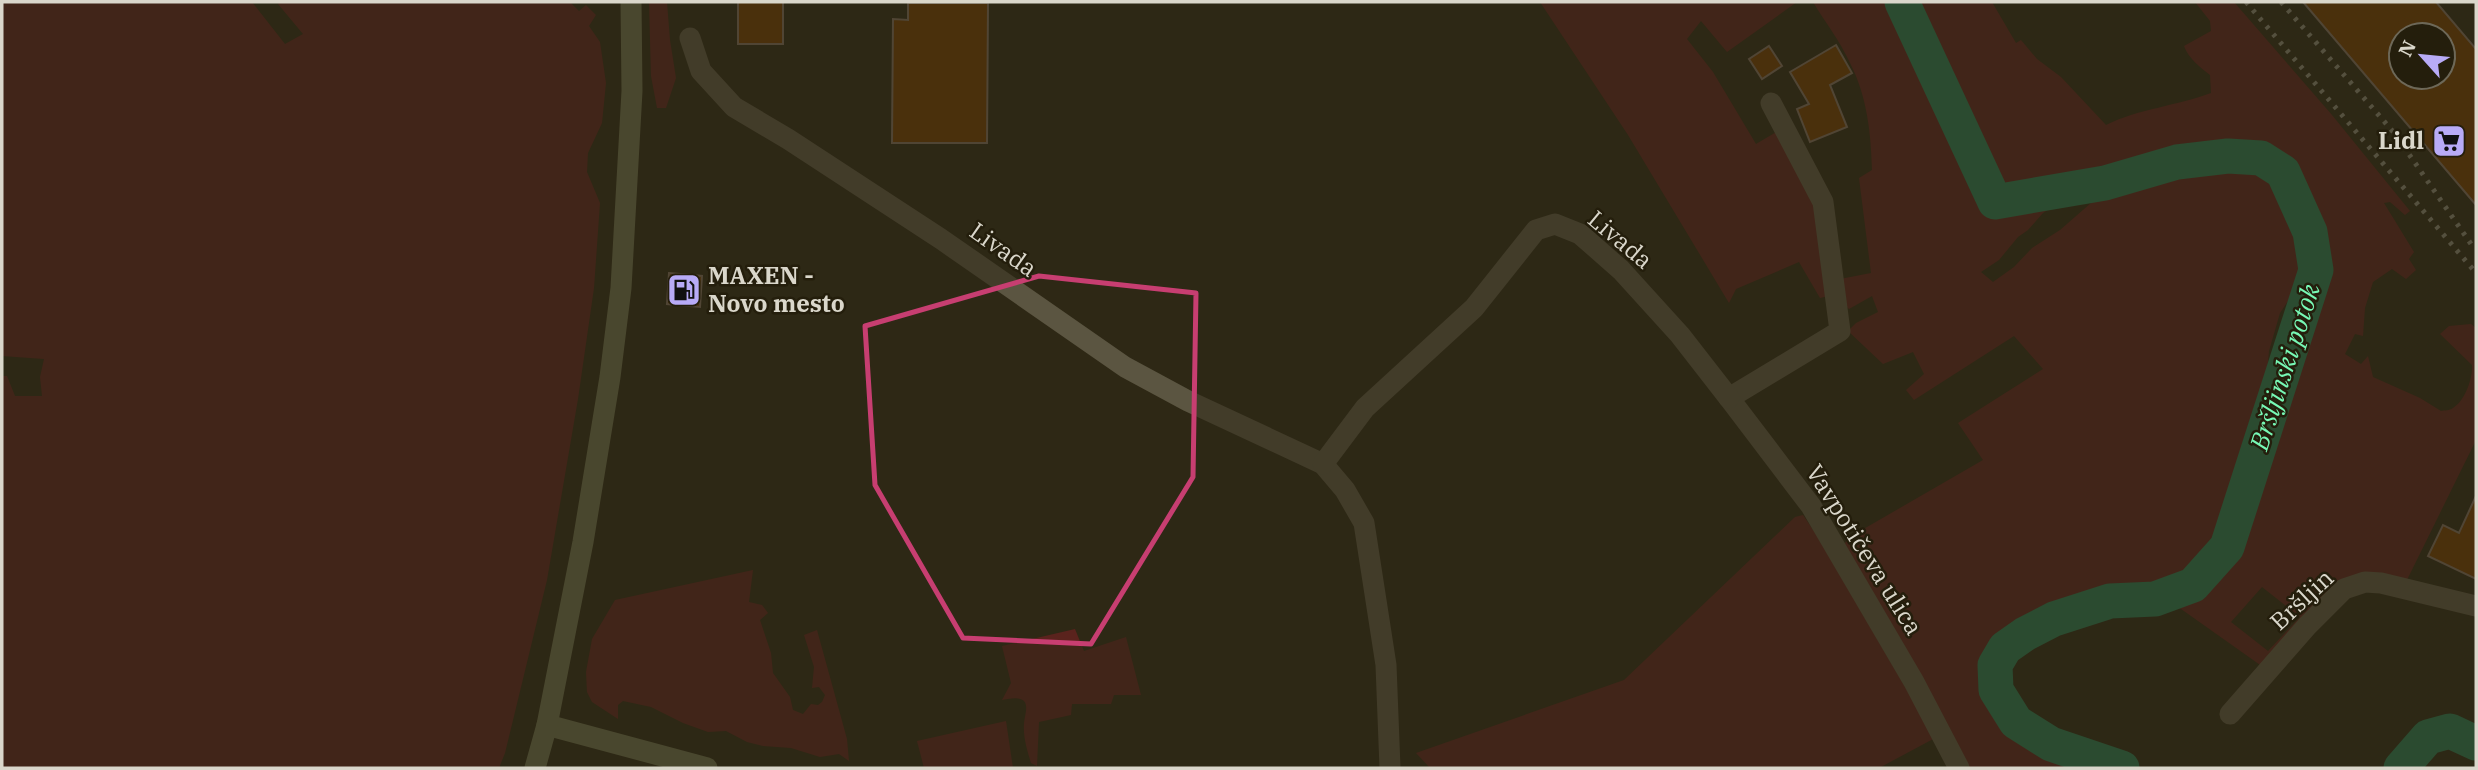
<svg xmlns="http://www.w3.org/2000/svg" width="2478" height="770" font-family="'IBM Plex Serif',serif">
	<style>
		.green { fill: #5a231d; fill-rule: evenodd }
		.lines { fill: none; stroke-linecap: round; stroke-linejoin: round }
		.river { stroke: #297550; stroke-width: 35 }
		.building { fill: #6d3a00; stroke: #7a685a; stroke-width: 2; fill-rule: evenodd }
		.street { stroke: #5b5541; stroke-width: 21 }
		.secondary { stroke: #6b6e4c; stroke-width: 21 }
		.rail { stroke: #848070; stroke-width: 5; stroke-dasharray: 3.5 7; stroke-linecap: butt }
		.marked { fill: none; stroke: #c73e71; stroke-width: 5; stroke-linejoin: round }
		.labels { text-anchor: middle; stroke-width: 5; stroke-linejoin: round; paint-order: stroke }
		.poi-label { font-size: 24px; font-weight: bold; fill: #dad7cb; stroke: #241e0c; text-anchor: end }
		.street-label { font-size: 24px; fill: #dad7cb; stroke: #241e0c }
		.water-label { font-size: 26px; font-style: italic; fill: #77f8b5; stroke: #241e0c }
	</style>
	<rect width="100%" height="100%" fill="#2e2815"/>
	<g class="green">
		<path d="M 2,2 L 252,2 L 285,44 L 303,34 L 278,4 L 280,2 L 570,2 L 579,11 L 586,5 L 596,15 L 589,26 L 600,42 L 606,83 L 602,123 L 588,153 L 587,172 L 600,203 L 594,288 L 578,399 L 547,580 L 505,753 L 499,768 L 2,768 L 2,376 L 7,376 L 15,396 L 42,396 L 40,377 L 44,359 L 2,356 Z"/>
		<path d="M 649,2 L 667,2 L 670,40 L 676,78 L 666,108 L 657,108 L 651,76 Z"/>
		<path d="M 1540,2 L 1797,2 L 1727,52 L 1701,21 L 1687,39 L 1713,72 L 1756,144 L 1778,131 L 1815,207 L 1829,296 L 1820,298 L 1799,262 L 1736,289 L 1729,303 L 1628,135 Z"/>
		<path d="M 1813,2 L 1992,2 L 2016,43 L 2021,40 L 2037,59 L 2061,77 L 2106,125 C 2138,109 2176,106 2211,93 L 2210,75 C 2200,67 2189,59 2184,46 L 2211,31 L 2210,21 L 2195,2 L 2234,2 L 2332,115 L 2410,211 L 2405,215 L 2390,202 L 2384,203 L 2414,252 L 2409,259 L 2416,270 L 2406,279 L 2392,269 L 2373,282 L 2365,308 L 2363,336 L 2355,334 L 2345,354 L 2361,364 L 2368,356 L 2373,377 L 2420,398 L 2441,411 C 2445,410 2449,411 2453,408 C 2465,401 2473,378 2472,365 L 2440,334 L 2449,326 L 2471,324 L 2476,328 L 2476,440 L 2404,586 L 2364,577 L 2263,667 L 2174,604 L 2195,591 L 2228,558 L 2245,526 L 2261,486 L 2281,411 L 2298,321 L 2320,283 L 2326,259 L 2321,235 L 2310,203 L 2291,166 L 2270,152 L 2261,149 L 2197,150 L 2100,178 L 2043,213 L 2028,230 L 2018,237 L 1999,260 L 1981,272 L 1993,282 L 2014,267 L 2032,248 L 2060,230 L 2099,196 L 2114,187 L 2178,170 L 2235,165 L 2265,171 L 2281,183 L 2296,213 L 2305,242 L 2304,277 L 2280,313 L 2269,351 L 2264,404 L 2218,540 L 2192,573 L 2156,589 L 2128,587 L 2107,591 L 2031,622 L 1993,650 C 1991,658 1988,668 1988,676 C 1988,698 2007,729 2025,740 C 2047,752 2073,759 2096,768 L 1967,768 L 1844,545 L 1848,538 L 1983,460 L 1958,423 L 2043,369 L 2014,336 L 1914,400 L 1906,390 L 1924,374 L 1913,352 L 1883,364 L 1848,331 L 1856,323 L 1878,312 L 1872,296 L 1849,309 L 1842,302 L 1840,279 L 1871,273 L 1859,178 L 1872,170 C 1871,133 1867,96 1850,63 C 1840,41 1825,22 1813,2 ZM 2262,587 L 2300,617 L 2268,651 L 2231,622 Z"/>
		<path d="M 1803,515 L 1816,534 L 1935,738 L 1879,768 L 1430,768 L 1416,753 L 1624,680 L 1795,517 Z"/>
		<path d="M 753,570 L 749,602 L 762,605 L 768,613 L 760,620 L 771,653 L 773,673 L 790,697 L 793,710 L 803,714 L 811,704 L 818,705 L 822,702 L 825,695 L 819,687 L 812,688 L 814,667 L 804,635 L 817,630 L 847,739 L 849,761 L 839,754 L 820,757 L 791,748 L 763,746 L 747,742 L 726,731 L 708,732 L 683,723 L 651,707 L 623,701 L 618,705 L 618,719 L 592,702 L 587,692 L 586,672 L 592,639 L 615,600 Z"/>
		<path d="M 1075,629 L 1084,651 L 1126,637 L 1141,695 L 1114,695 L 1111,704 L 1072,704 L 1071,715 L 1039,722 L 1037,766 L 1031,763 C 1027,750 1023,737 1024,724 C 1024,717 1029,707 1024,701 C 1018,696 1008,699 1002,700 L 1011,683 L 1002,646 Z"/>
		<path d="M 1006,721 L 1013,768 L 924,768 L 917,741 Z"/>
	</g>
	<g class="lines">
		<g class="river">
			<path d="M 1902,2 L 1995,202 L 2105,183 L 2177,162 L 2228,156 L 2261,158 L 2283,172 L 2310,232 L 2316,270 L 2227,547 L 2193,585 L 2155,599 L 2110,601 L 2054,619 L 2025,634 L 2005,648 L 1995,665 L 1996,690 L 2016,722 L 2051,744 L 2122,768"/>
			<path d="M 2401,768 L 2428,737 L 2450,731 L 2476,743"/>
		</g>
	</g>
	<g class="building">
		<rect x="738" y="2" width="45" height="42"/>
		<path d="M 2303,2 L 2436,2 L 2476,49 L 2476,205 ZM 2401,35 L 2443,35 L 2443,77 L 2401,77 Z"/>
		<path d="M 908,3 L 988,3 L 987,143 L 892,143 L 893,19 L 908,20 Z"/>
		<path d="M 1836,45 L 1852,73 L 1830,85 L 1847,127 L 1810,142 L 1797,109 L 1809,104 L 1790,72 Z"/>
		<path d="M 1769,46 L 1782,66 L 1762,79 L 1749,59 Z"/>
		<path d="M 669,273 L 702,276 L 700,307 L 667,304 Z"/>
		<path d="M 2476,496 L 2476,579 L 2428,556 L 2443,525 L 2459,533 Z"/>
	</g>
	<g class="lines">
		<g class="street">
			<path d="M 690,38 L 701,71 L 734,107 L 788,139 L 941,239 L 1125,367 L 1188,401 L 1323,464 L 1345,490 L 1364,523 L 1386,665 L 1390,768"/>
			<path d="M 1771,103 L 1823,202 L 1840,331 L 1729,398 L 1811,506 L 1914,682 L 1959,768"/>
			<path d="M 1323,464 L 1365,408 L 1474,308 L 1536,230 L 1555,224 L 1580,234 L 1621,270 L 1680,335 L 1729,398"/>
			<path d="M 2230,714 L 2307,626 L 2344,589 L 2365,582 L 2381,583 L 2476,606"/>
		</g>
		<g class="secondary">
			<path d="M 547,725 L 707,768"/>
			<path d="M 535,768 L 547,725 L 583,542 L 610,377 L 621,288 L 632,91 L 631,2"/>
		</g>
		<g class="rail">
			<path d="M 2246,2 L 2476,273"/>
			<path d="M 2281,2 L 2395,134 L 2471,244"/>
		</g>
	</g>
	<path d="M0 0H2478V770H0ZM 1039,276 L 1196,293 L 1193,477 L 1091,644 L 963,638 L 875,485 L 865,326 Z" fill="#2e2815" fill-opacity=".55" fill-rule="evenodd"/>
	<path class="marked" d="M 1039,276 L 1196,293 L 1193,477 L 1091,644 L 963,638 L 875,485 L 865,326 Z"/>
	<defs>
		<symbol id="supermarket-square" viewBox="-11 -11 22 22"><rect x="-9" y="-9" width="18" height="18" rx="4" fill="#b8abf7" stroke="#241e0c"/><path d="M-6-5.5h2.5l.6 2H6L4.5 2H-2.5L-4.4-4H-6ZM-1.5 3.2a1.3 1.3 0 1 0 .1 0ZM3 3.2a1.3 1.3 0 1 0 .1 0Z" fill="#111"/></symbol>
		<symbol id="fuel-square" viewBox="-11 -11 22 22"><rect x="-9" y="-9" width="18" height="18" rx="4" fill="#b8abf7" stroke="#241e0c"/><path d="M-5.5-6h7V0h2V4h1.3V-2.5L3-4.5l.8-.8L6-3V5H2.5V1h-1V6h-7ZM-4.2-4.7v3.2H.2V-4.7Z" fill="#111"/></symbol>
	</defs>
	<g fill-rule="evenodd">
		<use href="#supermarket-square" x="2430" y="122" width="38" height="38"/>
		<use href="#fuel-square" x="665" y="271" width="38" height="38"/>
	</g>
	<g class="labels">
		<g class="poi-label">
			<text x="2424" y="149">Lidl</text>
			<text x="708" y="284" text-anchor="start">MAXEN -<tspan x="708" dy="28">Novo mesto</tspan></text>
		</g>
		<g class="street-label">
			<text transform="translate(1620 240) rotate(40)" y="8">Livada</text>
			<text transform="translate(1003 250) rotate(35)" y="8">Livada</text>
			<text transform="translate(1864 550) rotate(58)" y="8">Vavpotičeva ulica</text>
			<text transform="translate(2302 600) rotate(-43)" y="8">Bršljin</text>
		</g>
		<g class="water-label">
			<text transform="translate(2285 367) rotate(-72)" y="9">Bršljinski potok</text>
		</g>
	</g>
	<rect width="2478" height="770" fill="none" stroke="#dad7cb" stroke-width="7"/>
	<g transform="translate(2422 56) rotate(297)"><circle r="33" fill="#241e0c" stroke="#6d6858" stroke-width="2"/>
	<path d="M0-5L12 26L0 18L-12 26Z" fill="#b8abf7"/>
	<text y="-10" font-size="19" font-weight="bold" text-anchor="middle" fill="#dad7cb">N</text>
	</g>
</svg>
